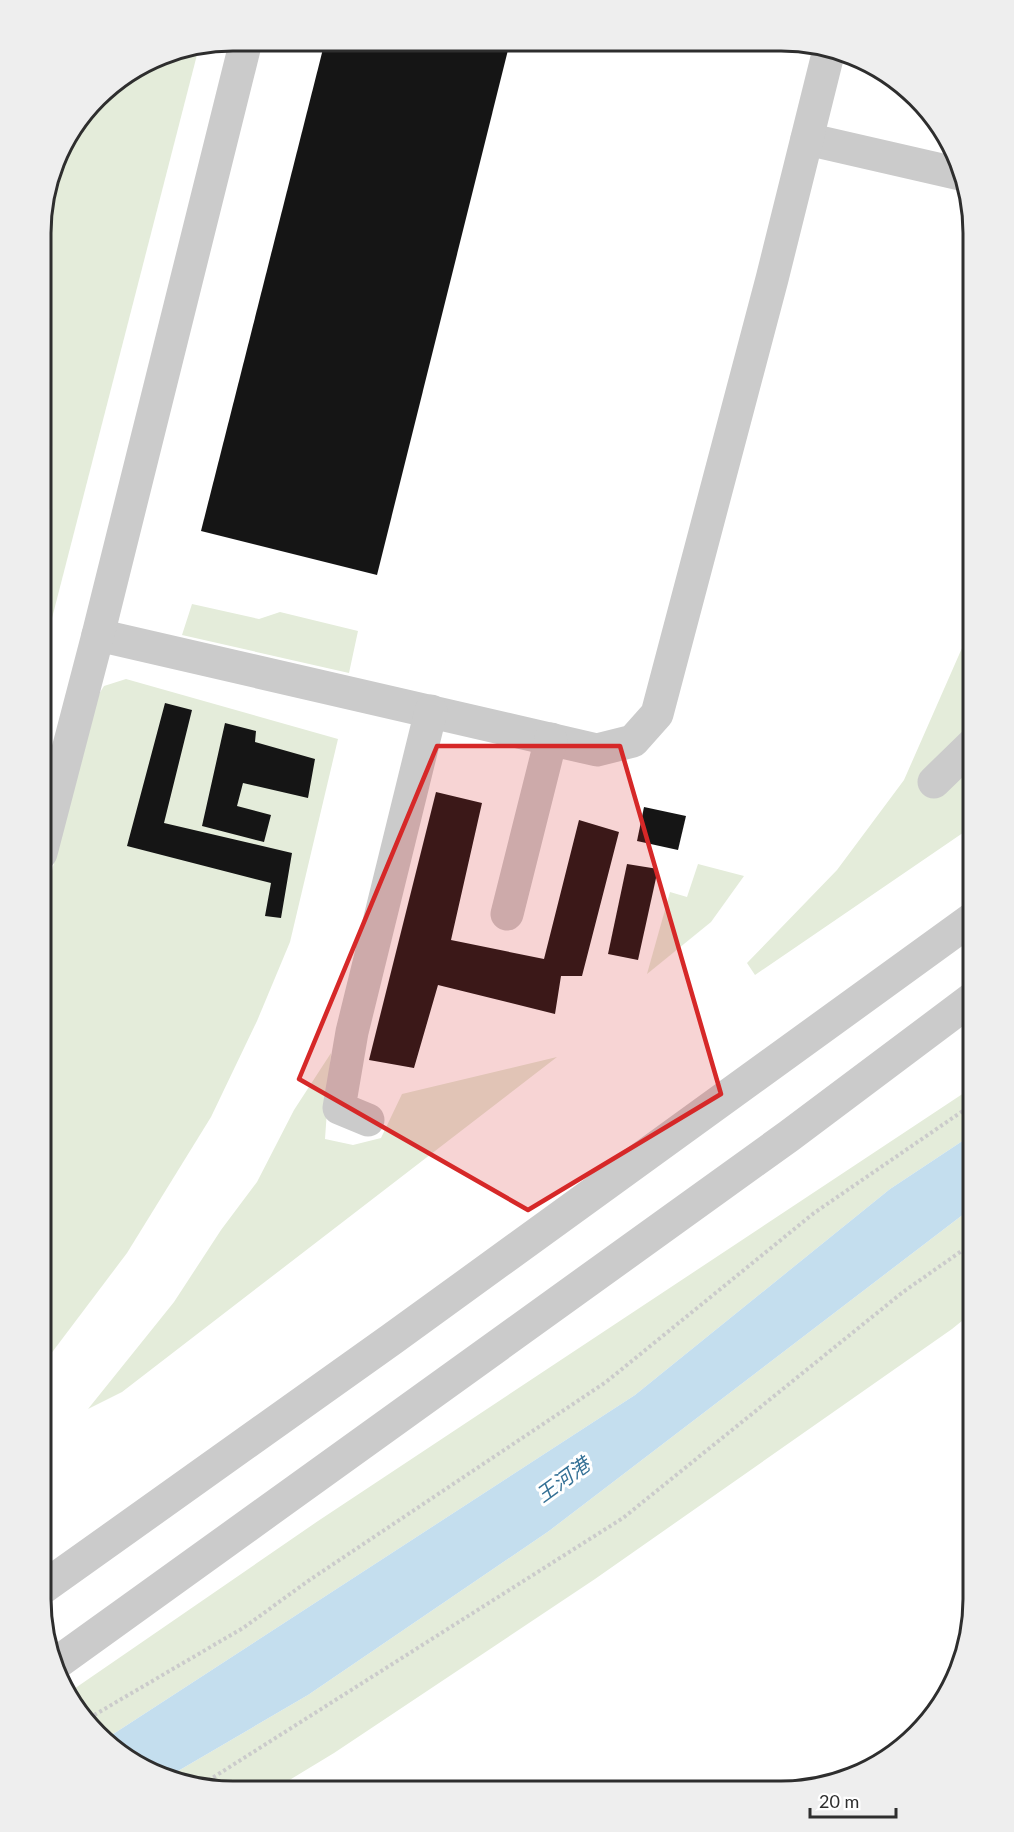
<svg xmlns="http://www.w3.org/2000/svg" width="1014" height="1832" font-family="Lato,'Noto Sans SC',sans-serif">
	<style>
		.green { fill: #e4ecda }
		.water { fill: #c4deee }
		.building { fill: #151515 }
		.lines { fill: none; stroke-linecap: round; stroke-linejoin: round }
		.path { stroke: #cbcbcb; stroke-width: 4; stroke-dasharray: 3 3; stroke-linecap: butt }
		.minor { stroke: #cbcbcb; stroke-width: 33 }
		.marked { fill: #d62828; fill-opacity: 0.2; stroke: #d62828; stroke-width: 4.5; stroke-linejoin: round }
		.labels { text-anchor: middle; stroke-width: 6; stroke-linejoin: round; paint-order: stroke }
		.water-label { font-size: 20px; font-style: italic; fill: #357196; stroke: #fff }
		.rim { fill: none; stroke: #2e2e2e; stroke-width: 3 }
	</style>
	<rect width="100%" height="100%" fill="#fff"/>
	<g class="green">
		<path d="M 199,47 L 42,657 L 42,209 L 61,148 L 106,89 L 160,55 Z"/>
		<path d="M 192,604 L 259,619 L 280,612 L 358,631 L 349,673 L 182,635 Z"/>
		<path d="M 973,623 L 973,826 L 755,975 L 747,963 L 837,870 L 904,780 Z"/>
		<path d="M 126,679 L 338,739 L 290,942 L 257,1021 L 211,1117 L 127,1253 L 41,1367 L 41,915 L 94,702 L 104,686 Z"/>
		<path d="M 698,864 L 744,876 L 711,922 L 647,974 L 670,892 L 687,897 Z"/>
		<path d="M 331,1053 L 325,1139 L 353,1145 L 381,1138 L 402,1094 L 557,1057 L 122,1392 L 88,1409 L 174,1302 L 221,1230 L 257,1182 L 294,1110 Z"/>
		<path d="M 973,1087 L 973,1134 L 890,1189 L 635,1395 L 104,1740 L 71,1691 L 318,1521 Z"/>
		<path d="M 973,1207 L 973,1312 L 952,1329 L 595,1579 L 334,1753 L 273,1790 L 208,1790 L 166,1778 L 308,1695 L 549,1531 Z"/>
	</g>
	<path class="water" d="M 973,1134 L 973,1207 L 549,1531 L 308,1695 L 166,1778 L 159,1777 L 106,1744 L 104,1740 L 635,1395 L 890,1189 Z"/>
	<g class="building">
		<path d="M 325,41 L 510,42 L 377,575 L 201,531 Z"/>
		<path d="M 165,703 L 192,710 L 164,823 L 292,853 L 281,918 L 265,916 L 271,883 L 127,846 Z"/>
		<path d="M 225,723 L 256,731 L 255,742 L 315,759 L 308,798 L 243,783 L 237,806 L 271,815 L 264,842 L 202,826 Z"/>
		<path d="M 436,792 L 482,803 L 451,940 L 544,959 L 579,820 L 619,832 L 582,976 L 561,976 L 555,1014 L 438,985 L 414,1068 L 369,1060 Z"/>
		<path d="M 644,807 L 686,816 L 678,850 L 637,841 Z"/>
		<path d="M 627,864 L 658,869 L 638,960 L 608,954 Z"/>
	</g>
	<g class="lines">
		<g class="path">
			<path d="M 89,1718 L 243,1628 L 311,1579 L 606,1382 L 814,1213 L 973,1104"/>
			<path d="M 198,1787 L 623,1518 L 903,1292 L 973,1243"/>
		</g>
		<g class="minor">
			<path d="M 807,139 L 964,175"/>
			<path d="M 98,635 L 597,750 L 633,741 L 657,714 L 772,279 L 829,50"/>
			<path d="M 934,782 L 973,744"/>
			<path d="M 41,853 L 98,635 L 246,41"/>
			<path d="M 507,914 L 551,739"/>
			<path d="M 368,1120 L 339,1108 L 352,1032 L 431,711"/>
			<path d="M 41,1589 L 392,1339 L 973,918"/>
			<path d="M 54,1665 L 789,1136 L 973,998"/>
		</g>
	</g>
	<path class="marked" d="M 437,746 L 620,746 L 721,1094 L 528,1210 L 299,1079 Z"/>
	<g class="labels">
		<g class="water-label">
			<text transform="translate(563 1480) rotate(-36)" y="7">王河港</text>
		</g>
	</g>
	<path d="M0 0H1014V1832H0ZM233 51H781A182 182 0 0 1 963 233V1599A182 182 0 0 1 781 1781H233A182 182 0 0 1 51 1599V233A182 182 0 0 1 233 51Z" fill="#eee" fill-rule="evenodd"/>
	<path class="rim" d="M233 51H781A182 182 0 0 1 963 233V1599A182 182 0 0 1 781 1781H233A182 182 0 0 1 51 1599V233A182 182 0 0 1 233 51Z"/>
	<path d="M810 1808v9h86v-9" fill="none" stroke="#2e2e2e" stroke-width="3"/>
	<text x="819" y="1808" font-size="18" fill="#2e2e2e" stroke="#ffffff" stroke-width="4.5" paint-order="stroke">20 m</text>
</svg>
